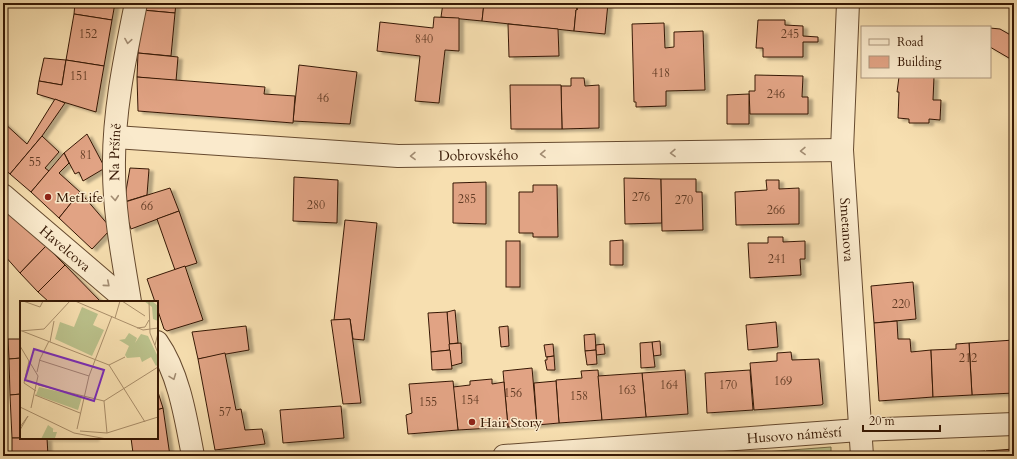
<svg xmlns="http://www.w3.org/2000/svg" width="1017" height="459" font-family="Cardo,serif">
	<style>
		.green { fill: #bbc28c; stroke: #786d48 }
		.building { fill: #e1a384; stroke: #361804; filter: url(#shadow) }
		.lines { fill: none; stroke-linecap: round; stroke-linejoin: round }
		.minor-casing { stroke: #664a2f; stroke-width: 24 }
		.minor { stroke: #faeacc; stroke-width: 22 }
		.oneway { stroke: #a28c72 }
		.poi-dot { fill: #8f2418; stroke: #faeacc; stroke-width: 1.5 }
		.labels { text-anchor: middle; stroke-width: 3; stroke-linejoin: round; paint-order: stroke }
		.number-label { font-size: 12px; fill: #613b24 }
		.street-label { font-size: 14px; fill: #361804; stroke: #faeacc }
		.poi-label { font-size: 14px; fill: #361804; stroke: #faeacc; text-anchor: start }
		.inset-road { fill: none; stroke: #aa8f6b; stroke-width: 1 }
		.view { fill: #7b2cbf; fill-opacity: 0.15; stroke: #7b2cbf; stroke-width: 2 }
		.inset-edge { fill: none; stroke: #361804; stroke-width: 2 }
	</style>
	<defs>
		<filter id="shadow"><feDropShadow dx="4.5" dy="2.5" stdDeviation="1" flood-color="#0004"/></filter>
	</defs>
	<rect width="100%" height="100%" fill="#f7dfb0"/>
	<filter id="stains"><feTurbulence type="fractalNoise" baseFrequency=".005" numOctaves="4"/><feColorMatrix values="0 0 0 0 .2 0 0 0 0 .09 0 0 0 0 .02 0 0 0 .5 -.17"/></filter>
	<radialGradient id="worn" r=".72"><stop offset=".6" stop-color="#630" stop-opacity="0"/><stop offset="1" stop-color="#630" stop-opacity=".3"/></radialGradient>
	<path class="green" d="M 831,447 L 831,456 L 712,456 Z"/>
	<g class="building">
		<path d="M 75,3 L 115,3 L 112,20 L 74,14 Z"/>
		<path d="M 143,3 L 176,3 L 175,13 L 142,10 Z"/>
		<path d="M 443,3 L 484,3 L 482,21 L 441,17 Z"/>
		<path d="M 484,3 L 577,3 L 576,8 L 578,9 L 576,10 L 574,31 L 482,21 Z"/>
		<path d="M 577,3 L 608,3 L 605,34 L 574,31 L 576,10 L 578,9 L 576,8 Z"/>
		<path d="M 142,10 L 175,13 L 171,56 L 138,53 Z"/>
		<path d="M 74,14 L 112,20 L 104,66 L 66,60 Z"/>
		<path d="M 434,17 L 459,18 L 459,51 L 445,50 L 439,103 L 415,101 L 420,56 L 377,51 L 380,22 L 433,28 Z"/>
		<path d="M 758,20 L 785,20 L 785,25 L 803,26 L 803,36 L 818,37 L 818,42 L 803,42 L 803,57 L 763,57 L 763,48 L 756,48 Z"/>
		<path d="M 664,23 L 665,48 L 674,47 L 674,32 L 703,31 L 705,90 L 666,91 L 666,106 L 636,107 L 636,102 L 634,102 L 632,24 Z"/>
		<path d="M 508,24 L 558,29 L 559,56 L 509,57 Z"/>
		<path d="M 990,28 L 1000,29 L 1014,37 L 1014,61 L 990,47 Z"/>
		<path d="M 138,53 L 178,57 L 176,81 L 137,77 Z"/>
		<path d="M 44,58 L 66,60 L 62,85 L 39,81 Z"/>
		<path d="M 66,60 L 104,66 L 96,112 L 37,94 L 39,81 L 62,85 Z"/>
		<path d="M 299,65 L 357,72 L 350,124 L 293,121 Z"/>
		<path d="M 755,75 L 803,76 L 802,97 L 808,97 L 808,114 L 750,114 L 749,91 L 755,91 Z"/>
		<path d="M 137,77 L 265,87 L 264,94 L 295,96 L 293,123 L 138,111 Z"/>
		<path d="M 899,77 L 934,77 L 933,100 L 941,100 L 940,120 L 929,119 L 929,123 L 909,123 L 909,119 L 898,118 L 899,92 L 897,92 Z"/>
		<path d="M 571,78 L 584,78 L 585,86 L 599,85 L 599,128 L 562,129 L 561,86 L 571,86 Z"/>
		<path d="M 510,85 L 561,85 L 562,129 L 511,129 Z"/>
		<path d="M 749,94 L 749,124 L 727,124 L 727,95 Z"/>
		<path d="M 55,99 L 65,103 L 42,136 L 10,174 L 3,168 L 3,122 L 27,144 Z"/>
		<path d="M 87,134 L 105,168 L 83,181 L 79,172 L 75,174 L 64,153 Z"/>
		<path d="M 42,136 L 59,152 L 45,168 L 49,171 L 31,192 L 10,174 Z"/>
		<path d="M 64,153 L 69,163 L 59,173 L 80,192 L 59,218 L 31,192 Z"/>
		<path d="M 130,168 L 149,169 L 147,195 L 124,202 Z"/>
		<path d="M 294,177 L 338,180 L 337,223 L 293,221 Z"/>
		<path d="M 624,178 L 661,179 L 662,223 L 625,224 Z"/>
		<path d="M 661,179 L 696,179 L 696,192 L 702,192 L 703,230 L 662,231 Z"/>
		<path d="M 766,180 L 779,180 L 779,189 L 799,188 L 799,224 L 736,225 L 735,192 L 767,190 Z"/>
		<path d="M 486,182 L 486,224 L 453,223 L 453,183 Z"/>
		<path d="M 533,185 L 557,185 L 558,237 L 533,237 L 533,233 L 519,233 L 519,192 L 533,192 Z"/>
		<path d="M 170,188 L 179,211 L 131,229 L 122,203 Z"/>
		<path d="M 80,192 L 110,227 L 110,230 L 92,249 L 59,218 Z"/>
		<path d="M 179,211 L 197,263 L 175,270 L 157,219 Z"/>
		<path d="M 3,212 L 9,212 L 46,246 L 20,273 L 4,255 Z"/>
		<path d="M 345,220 L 377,223 L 364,340 L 353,339 L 350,319 L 334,320 Z"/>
		<path d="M 768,237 L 783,237 L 783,242 L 805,241 L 805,259 L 800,259 L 801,275 L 750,278 L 748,243 L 768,243 Z"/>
		<path d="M 623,240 L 623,265 L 610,265 L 610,241 Z"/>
		<rect x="506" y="241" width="14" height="46"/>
		<path d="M 46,246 L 65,265 L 38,292 L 20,273 Z"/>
		<path d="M 65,265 L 101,302 L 49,302 L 38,292 Z"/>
		<path d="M 185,266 L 203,320 L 167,331 L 164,329 L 157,308 L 157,302 L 155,302 L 147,279 Z"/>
		<path d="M 913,282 L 916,319 L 874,323 L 871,286 Z"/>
		<path d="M 455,310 L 458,343 L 449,344 L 447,312 Z"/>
		<path d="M 447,312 L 450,350 L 431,352 L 428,313 Z"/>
		<path d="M 350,319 L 361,403 L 343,404 L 331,320 Z"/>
		<path d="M 897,321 L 898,339 L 910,339 L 911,352 L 931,350 L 933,397 L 879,401 L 874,323 Z"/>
		<path d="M 776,322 L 778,347 L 748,350 L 746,325 Z"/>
		<path d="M 246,326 L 249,350 L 198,359 L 192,332 Z"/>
		<path d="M 508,326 L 509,346 L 501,347 L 499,327 Z"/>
		<path d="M 595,334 L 596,350 L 585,351 L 584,335 Z"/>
		<path d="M 8,339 L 21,339 L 21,358 L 9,359 Z"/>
		<path d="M 1014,340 L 1014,393 L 972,395 L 969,343 Z"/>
		<path d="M 660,341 L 661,355 L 653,356 L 652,342 Z"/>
		<path d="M 652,342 L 655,367 L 641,368 L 640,343 Z"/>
		<path d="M 461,343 L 462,363 L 451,366 L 449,344 Z"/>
		<path d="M 969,343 L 972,395 L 933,397 L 931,350 L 956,349 L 956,344 Z"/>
		<path d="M 553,344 L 554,356 L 546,357 L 544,345 Z"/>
		<path d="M 604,344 L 605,354 L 596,355 L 596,345 Z"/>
		<path d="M 450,350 L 452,369 L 432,370 L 431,352 Z"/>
		<path d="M 596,350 L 597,364 L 587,365 L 585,351 Z"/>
		<path d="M 791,352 L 792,360 L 819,359 L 823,404 L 821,405 L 754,410 L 750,363 L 777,361 L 777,353 Z"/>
		<path d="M 225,353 L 236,410 L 241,409 L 245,430 L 262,429 L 265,444 L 215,450 L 198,359 Z"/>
		<path d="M 554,356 L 555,370 L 547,370 L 545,360 L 547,360 L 547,357 Z"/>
		<path d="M 21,358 L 21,394 L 10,395 L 9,359 Z"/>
		<path d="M 532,368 L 537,425 L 508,427 L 503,371 Z"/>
		<path d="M 598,370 L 602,420 L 559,423 L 556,380 L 582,378 L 581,371 Z"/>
		<path d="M 685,370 L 688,414 L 646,417 L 642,373 Z"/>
		<path d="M 750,370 L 753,410 L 707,413 L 705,373 Z"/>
		<path d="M 642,373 L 646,417 L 602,420 L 598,376 Z"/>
		<path d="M 492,379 L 492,384 L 504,382 L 508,427 L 458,430 L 453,387 L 470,385 L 470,381 Z"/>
		<path d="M 453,381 L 458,430 L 408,434 L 406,415 L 412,413 L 409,384 Z"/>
		<path d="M 556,381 L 559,423 L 537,425 L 534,383 Z"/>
		<path d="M 157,389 L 163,408 L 157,410 Z"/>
		<path d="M 21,394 L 21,438 L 95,438 L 12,438 L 10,395 Z"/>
		<path d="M 341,406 L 344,438 L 283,443 L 280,410 Z"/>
		<path d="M 163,408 L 170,456 L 118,456 L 133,453 L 131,438 L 157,438 L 157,410 Z"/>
		<path d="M 12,438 L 47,438 L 48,456 L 12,456 Z"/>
		<path d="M 1014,449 L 1014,456 L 987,456 L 986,451 Z"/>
		<path d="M 985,451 L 986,456 L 920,456 Z"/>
	</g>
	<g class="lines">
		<defs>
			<g id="minor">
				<path id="s1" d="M 848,3 L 842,150 L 862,456"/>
				<path id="s2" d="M 115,137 L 398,156 L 842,150"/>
				<path id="s3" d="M 3,195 L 128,302"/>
				<path id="s4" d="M 130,302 C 123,258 114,214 114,169 C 113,114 125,57 136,3"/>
				<path d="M 157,342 C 179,373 186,419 193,456"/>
				<path id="s5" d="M 504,456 L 859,430 L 1014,424"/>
			</g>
		</defs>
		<use href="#minor" class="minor-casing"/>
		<use href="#minor" class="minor"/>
	</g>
	<defs><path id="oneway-chevron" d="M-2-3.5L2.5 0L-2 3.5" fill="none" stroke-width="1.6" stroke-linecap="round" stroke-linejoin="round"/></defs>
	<g class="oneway">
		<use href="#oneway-chevron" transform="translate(128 41) rotate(99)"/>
		<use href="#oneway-chevron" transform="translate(803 151) rotate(179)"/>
		<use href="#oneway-chevron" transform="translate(673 153) rotate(179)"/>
		<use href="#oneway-chevron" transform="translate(543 154) rotate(179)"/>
		<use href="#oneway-chevron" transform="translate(413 156) rotate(179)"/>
		<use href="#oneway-chevron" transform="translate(115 198) rotate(85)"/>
		<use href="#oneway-chevron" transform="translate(107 284) rotate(40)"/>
		<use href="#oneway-chevron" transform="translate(173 377) rotate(69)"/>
	</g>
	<g class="poi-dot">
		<circle cx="48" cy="197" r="4"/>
		<circle cx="472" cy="422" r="4"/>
	</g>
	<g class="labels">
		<g class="number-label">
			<text x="88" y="38">152</text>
			<text x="790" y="38">245</text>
			<text x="424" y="43">840</text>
			<text x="661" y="77">418</text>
			<text x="79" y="80">151</text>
			<text x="776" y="98">246</text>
			<text x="323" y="102">46</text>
			<text x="86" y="159">81</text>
			<text x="35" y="166">55</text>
			<text x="641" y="201">276</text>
			<text x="467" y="203">285</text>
			<text x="684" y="204">270</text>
			<text x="316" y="209">280</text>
			<text x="147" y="210">66</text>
			<text x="776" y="214">266</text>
			<text x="777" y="263">241</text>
			<text x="901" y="308">220</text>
			<text x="968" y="362">212</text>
			<text x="783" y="385">169</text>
			<text x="669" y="389">164</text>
			<text x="728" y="389">170</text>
			<text x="627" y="394">163</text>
			<text x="513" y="397">156</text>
			<text x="579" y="400">158</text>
			<text x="470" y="404">154</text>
			<text x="428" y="406">155</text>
			<text x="225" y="416">57</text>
		</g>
		<g class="street-label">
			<text dy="5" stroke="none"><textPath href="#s4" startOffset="151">Na Pršíně</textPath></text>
			<text dy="5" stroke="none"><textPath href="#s2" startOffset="364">Dobrovského</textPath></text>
			<text dy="5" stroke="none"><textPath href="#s1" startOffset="227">Smetanova</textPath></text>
			<text dy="5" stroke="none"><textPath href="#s3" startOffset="82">Havelcova</textPath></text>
			<text dy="5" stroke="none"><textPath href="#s5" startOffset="291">Husovo náměstí</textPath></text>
		</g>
		<g class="poi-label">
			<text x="56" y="202">MetLife</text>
			<text x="480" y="427">Hair Story</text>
		</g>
	</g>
	<g transform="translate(20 301)">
		<rect width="138" height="138" fill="#f7dfb0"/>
		<path d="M 124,0 L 132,0 L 138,5 L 138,20 L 133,18 L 132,6 ZM 62,6 L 78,13 L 73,24 L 84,29 L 72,55 L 35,38 L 40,21 L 54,26 ZM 109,32 L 117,37 L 115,42 L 121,33 L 128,35 L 138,56 L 138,63 L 136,65 L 131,56 L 122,61 L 120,56 L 107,57 L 105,54 L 109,45 L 99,39 L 105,38 ZM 19,86 L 62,96 L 58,109 L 16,94 ZM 28,124 L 35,129 L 33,128 L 33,131 L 37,131 L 35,137 L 21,138 Z" fill="#bbc28c"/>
		<path class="inset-road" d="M 3,0 L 20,6 L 23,0M 55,0 L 123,29 L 138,27M 102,0 L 125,15M 129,0 L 130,32 L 138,52M 95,17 L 100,0M 117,27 L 125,26 L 129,19M 0,30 L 24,28 L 50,0M 2,30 L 89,64M 30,41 L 34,20M 135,44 L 138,32M 0,45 L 18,75 L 11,107M 19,59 L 69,75M 9,60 L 4,82 L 16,90M 89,64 L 125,121M 89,64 L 105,56M 17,71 L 20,58 L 29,40M 18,84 L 84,100M 15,94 L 60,112M 84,100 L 138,66M 84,100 L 87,132M 0,106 L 54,132 L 87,138M 0,126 L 8,115 L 0,129M 57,128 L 69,75 L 92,15M 60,130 L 87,132 L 138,116"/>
		<path class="view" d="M 14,48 L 84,69 L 74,100 L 5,79 Z"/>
		<rect width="138" height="138" class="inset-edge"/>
	</g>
	<rect width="1017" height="459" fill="none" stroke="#f7dfb0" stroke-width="16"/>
	<rect x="4" y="4" width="1009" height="451" fill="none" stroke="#361804" stroke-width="2"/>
	<rect x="8" y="8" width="1001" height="443" fill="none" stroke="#361804"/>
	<rect x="861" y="26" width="130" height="52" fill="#faeacc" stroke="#ac967c"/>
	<rect x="869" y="39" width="20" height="6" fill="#faeacc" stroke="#ac967c"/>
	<text x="897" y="46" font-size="12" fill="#361804">Road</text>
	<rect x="869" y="56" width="20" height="12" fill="#e1a384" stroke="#ac967c"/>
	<text x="897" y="66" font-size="12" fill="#361804">Building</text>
	<path d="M863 425v6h77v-6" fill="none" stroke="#361804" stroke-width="2"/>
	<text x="869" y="425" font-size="12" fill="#361804" stroke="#faeacc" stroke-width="3" paint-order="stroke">20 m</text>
	<rect width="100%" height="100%" filter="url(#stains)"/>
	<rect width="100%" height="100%" fill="url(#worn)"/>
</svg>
